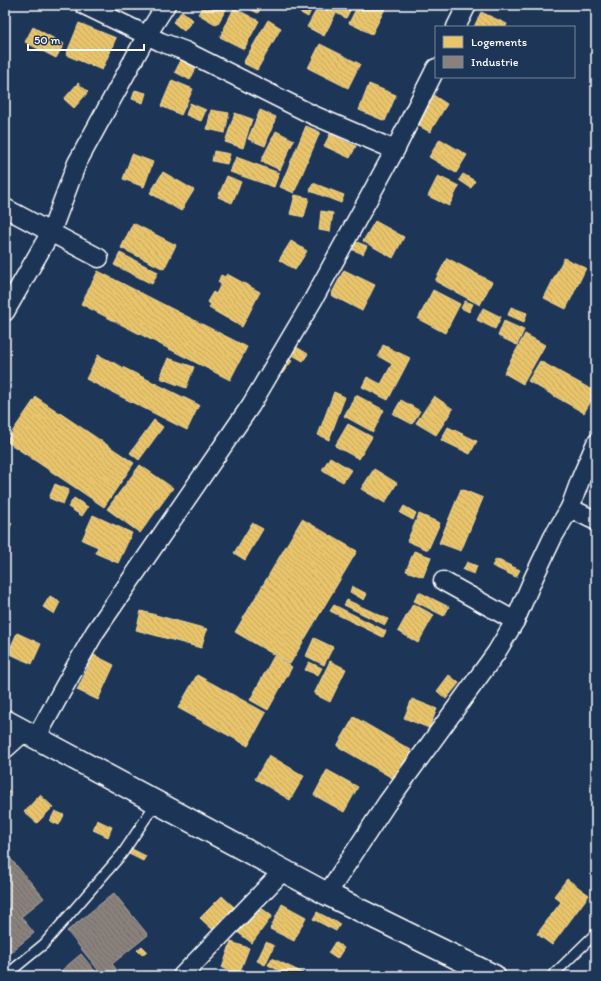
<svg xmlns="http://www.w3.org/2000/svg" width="601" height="981" font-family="Itim,sans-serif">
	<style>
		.homes { fill: url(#homes-back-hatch); stroke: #f0d697 }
		.industry { fill: url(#industry-back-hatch); stroke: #ada7a3 }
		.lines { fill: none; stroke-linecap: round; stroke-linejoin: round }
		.lane-casing { stroke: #fff; stroke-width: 12 }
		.street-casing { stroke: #fff; stroke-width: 21 }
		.highway-casing { stroke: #fff; stroke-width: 25 }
		.lane { stroke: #1d3557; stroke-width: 9 }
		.street { stroke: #1d3557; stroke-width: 18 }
		.highway { stroke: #1d3557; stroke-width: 22 }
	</style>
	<defs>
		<pattern id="homes-back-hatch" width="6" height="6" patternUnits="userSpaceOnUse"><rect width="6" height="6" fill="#e9c46a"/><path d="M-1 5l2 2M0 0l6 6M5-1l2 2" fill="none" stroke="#c2a662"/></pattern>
		<pattern id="industry-back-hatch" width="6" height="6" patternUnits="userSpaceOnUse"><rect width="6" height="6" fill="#8a817c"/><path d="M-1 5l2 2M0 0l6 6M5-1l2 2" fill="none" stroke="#716c69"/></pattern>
	</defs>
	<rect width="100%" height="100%" fill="#1d3557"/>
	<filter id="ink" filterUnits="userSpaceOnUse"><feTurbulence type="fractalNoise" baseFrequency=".025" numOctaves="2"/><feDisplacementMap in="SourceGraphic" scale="8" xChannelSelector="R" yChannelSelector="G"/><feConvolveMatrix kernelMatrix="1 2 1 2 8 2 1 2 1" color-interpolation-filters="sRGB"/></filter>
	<g filter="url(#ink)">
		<g class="homes">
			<path d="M 204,5 L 227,5 L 228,6 L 217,25 L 198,14 Z"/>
			<path d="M 241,5 L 262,5 L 258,13 Z"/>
			<path d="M 291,5 L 306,5 L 312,8 L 308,17 L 290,7 Z"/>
			<path d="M 319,5 L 353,5 L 346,18 L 336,13 L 324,36 L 307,27 Z"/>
			<path d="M 358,5 L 387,5 L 372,34 L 349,23 Z"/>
			<path d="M 234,8 L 259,21 L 244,49 L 220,37 Z"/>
			<path d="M 182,11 L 193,20 L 184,31 L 173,22 Z"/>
			<path d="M 481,12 L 507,24 L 506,27 L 474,27 Z"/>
			<path d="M 268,20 L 281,28 L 257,70 L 243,63 Z"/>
			<path d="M 79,23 L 116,38 L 102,70 L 66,55 Z"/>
			<path d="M 33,27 L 64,44 L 56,58 L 25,42 Z"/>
			<path d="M 320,44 L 360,64 L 348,88 L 308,68 Z"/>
			<path d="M 182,58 L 197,66 L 190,80 L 175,72 Z"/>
			<path d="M 172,80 L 193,89 L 181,115 L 161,106 Z"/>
			<path d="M 78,83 L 88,92 L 74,108 L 64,99 Z"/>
			<path d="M 369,84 L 396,95 L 385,121 L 359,110 Z"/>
			<path d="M 135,90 L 146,93 L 143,103 L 132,99 Z"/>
			<path d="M 433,95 L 447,104 L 430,132 L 415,124 Z"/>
			<path d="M 190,103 L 206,110 L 201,121 L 186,115 Z"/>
			<path d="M 211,110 L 229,113 L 225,133 L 207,129 Z"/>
			<path d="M 260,110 L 276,117 L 265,146 L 248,139 Z"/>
			<path d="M 235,113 L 252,119 L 243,148 L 225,142 Z"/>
			<path d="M 306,126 L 320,132 L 294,193 L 280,187 Z"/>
			<path d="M 276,131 L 294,140 L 280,170 L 261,161 Z"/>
			<path d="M 330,134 L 356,146 L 350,158 L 324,146 Z"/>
			<path d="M 440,139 L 467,155 L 456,173 L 429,157 Z"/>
			<path d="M 214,151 L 230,154 L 227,164 L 212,161 Z"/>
			<path d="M 132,154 L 153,162 L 144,187 L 123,179 Z"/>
			<path d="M 236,157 L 279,173 L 274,187 L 230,172 Z"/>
			<path d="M 163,172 L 194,190 L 181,211 L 150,193 Z"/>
			<path d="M 463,174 L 475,181 L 471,188 L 459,180 Z"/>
			<path d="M 227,176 L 241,182 L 232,203 L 218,197 Z"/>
			<path d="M 438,176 L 459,186 L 449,206 L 428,196 Z"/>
			<path d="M 313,183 L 344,195 L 341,203 L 310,191 Z"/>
			<path d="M 295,195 L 309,198 L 304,217 L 290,214 Z"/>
			<path d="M 321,211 L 333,213 L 330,232 L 319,230 Z"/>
			<path d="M 375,221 L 404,237 L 393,258 L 363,241 Z"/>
			<path d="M 133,223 L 176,245 L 164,269 L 121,248 Z"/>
			<path d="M 349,239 L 367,246 L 363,254 L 346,247 Z"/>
			<path d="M 291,241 L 307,251 L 295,270 L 279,260 Z"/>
			<path d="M 120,253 L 158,272 L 152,284 L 114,265 Z"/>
			<path d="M 447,258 L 492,282 L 480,305 L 435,281 Z"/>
			<path d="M 564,258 L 586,268 L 566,309 L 544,298 Z"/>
			<path d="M 344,270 L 375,285 L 362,311 L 331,295 Z"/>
			<path d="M 98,271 L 247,347 L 230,380 L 81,304 Z"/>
			<path d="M 227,274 L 260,292 L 242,327 L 209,308 L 211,304 L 207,302 L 213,292 L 216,294 L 221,284 L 218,282 L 221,275 L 225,277 Z"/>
			<path d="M 433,290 L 460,304 L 445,333 L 418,319 Z"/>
			<path d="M 465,301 L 473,304 L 469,312 L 461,308 Z"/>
			<path d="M 511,307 L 527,313 L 524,322 L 508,315 Z"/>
			<path d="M 483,308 L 501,317 L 495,329 L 477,320 Z"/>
			<path d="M 504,321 L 524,330 L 517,345 L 498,336 Z"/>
			<path d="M 525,334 L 545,345 L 523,384 L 504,373 Z"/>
			<path d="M 293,345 L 308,354 L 303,361 L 289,353 Z"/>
			<path d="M 383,345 L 410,358 L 388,400 L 362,387 L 367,377 L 381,384 L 392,364 L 378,356 Z"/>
			<path d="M 98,355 L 199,405 L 187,430 L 86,379 Z"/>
			<path d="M 168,358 L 194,367 L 186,388 L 160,378 Z"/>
			<path d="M 288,358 L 292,361 L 282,374 L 278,370 Z"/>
			<path d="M 540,361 L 596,392 L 584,413 L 528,381 Z"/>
			<path d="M 334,392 L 345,397 L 329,440 L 318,435 Z"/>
			<path d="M 356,395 L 384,410 L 373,432 L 344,416 Z"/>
			<path d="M 434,396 L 453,409 L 436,435 L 416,423 Z"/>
			<path d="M 36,397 L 134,463 L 104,507 L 6,441 Z"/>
			<path d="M 401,400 L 420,411 L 412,424 L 393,414 Z"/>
			<path d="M 154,420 L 163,427 L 139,460 L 130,453 Z"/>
			<path d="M 348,424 L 372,437 L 359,459 L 335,446 Z"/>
			<path d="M 448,427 L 477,441 L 470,454 L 441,440 Z"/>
			<path d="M 330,457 L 351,470 L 343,482 L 322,470 Z"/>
			<path d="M 140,465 L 173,488 L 140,533 L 107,509 Z"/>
			<path d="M 374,469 L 397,483 L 385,503 L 361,489 Z"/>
			<path d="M 55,484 L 69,490 L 63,504 L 49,498 Z"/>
			<path d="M 461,489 L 483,498 L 461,551 L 439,543 Z"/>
			<path d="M 74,498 L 88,507 L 82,516 L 68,507 Z"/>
			<path d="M 404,506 L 416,513 L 413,520 L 400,513 Z"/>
			<path d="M 419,514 L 440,523 L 428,550 L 407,541 Z"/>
			<path d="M 93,515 L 132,533 L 118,563 L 95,553 L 98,547 L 82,540 Z"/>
			<path d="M 302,519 L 357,551 L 290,664 L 235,632 Z"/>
			<path d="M 5,520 L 12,523 L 5,538 Z"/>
			<path d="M 252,523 L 263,529 L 245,560 L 234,553 Z"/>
			<path d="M 414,551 L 431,557 L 423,577 L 406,571 Z"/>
			<path d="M 496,559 L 520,570 L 516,577 L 492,566 Z"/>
			<path d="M 467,562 L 477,566 L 474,574 L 463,570 Z"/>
			<path d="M 352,586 L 367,594 L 364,600 L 350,592 Z"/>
			<path d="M 419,592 L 449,607 L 444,616 L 414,601 Z"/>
			<path d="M 50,596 L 60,602 L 54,614 L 43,607 Z"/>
			<path d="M 347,600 L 388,619 L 385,625 L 344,605 Z"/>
			<path d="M 413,604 L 434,615 L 418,643 L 398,631 Z"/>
			<path d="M 334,605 L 386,631 L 383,637 L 330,611 Z"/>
			<path d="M 141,611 L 207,629 L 201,648 L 136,630 Z"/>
			<path d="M 17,633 L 41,644 L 32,664 L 8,653 Z"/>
			<path d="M 314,638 L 333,647 L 324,665 L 306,656 Z"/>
			<path d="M 94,655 L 114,665 L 98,700 L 77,690 Z"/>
			<path d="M 274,656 L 292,667 L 268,710 L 250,700 Z"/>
			<path d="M 330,661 L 346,669 L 330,702 L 314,694 Z"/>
			<path d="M 309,662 L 322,668 L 318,675 L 305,670 Z"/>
			<path d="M 197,675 L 266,713 L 248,746 L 178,708 Z"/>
			<path d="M 449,675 L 459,683 L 446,699 L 437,691 Z"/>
			<path d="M 412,699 L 437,709 L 429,728 L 404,718 Z"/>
			<path d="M 354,717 L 411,750 L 394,779 L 337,746 Z"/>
			<path d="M 269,755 L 304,776 L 290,800 L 255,779 Z"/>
			<path d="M 327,770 L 358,787 L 344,812 L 314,795 Z"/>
			<path d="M 5,788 L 10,792 L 5,799 Z"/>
			<path d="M 40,795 L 53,807 L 37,823 L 24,812 Z"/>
			<path d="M 55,811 L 64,815 L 59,825 L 50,821 Z"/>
			<path d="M 97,820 L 112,827 L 108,837 L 93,830 Z"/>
			<path d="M 130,848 L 146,856 L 143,861 L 127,853 Z"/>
			<path d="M 567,879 L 589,895 L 552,945 L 537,934 L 561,902 L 554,896 Z"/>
			<path d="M 222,896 L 235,908 L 213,930 L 200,918 Z"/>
			<path d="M 256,904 L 272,916 L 252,943 L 236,931 Z"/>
			<path d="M 282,904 L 306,917 L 294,941 L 270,929 Z"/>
			<path d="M 317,912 L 340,924 L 336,931 L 313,919 Z"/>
			<path d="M 231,942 L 249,948 L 239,974 L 222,968 Z"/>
			<path d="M 266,942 L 274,946 L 265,965 L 257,961 Z"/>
			<path d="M 335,942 L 344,948 L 337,959 L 328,953 Z"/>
			<path d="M 142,946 L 147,951 L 142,955 L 137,950 Z"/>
			<path d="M 272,958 L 303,973 L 301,976 L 290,976 L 268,965 Z"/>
		</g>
		<g class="industry">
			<path d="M 10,858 L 44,898 L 21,917 L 34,933 L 5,957 L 5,861 Z"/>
			<path d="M 114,893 L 148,935 L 112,964 L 117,970 L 109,976 L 103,976 L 67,931 Z"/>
			<path d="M 81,954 L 99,976 L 55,976 Z"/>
		</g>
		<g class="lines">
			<defs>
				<g id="lane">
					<path d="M 5,976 L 44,944 L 122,854 L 156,803"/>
					<path d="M 552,976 L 596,933"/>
				</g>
				<g id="street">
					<path d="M 84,5 L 161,42 L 185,51 L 313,115 L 395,150"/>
					<path d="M 456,27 L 467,5"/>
					<path d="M 5,208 L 99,258"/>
					<path d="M 5,312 L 51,232 L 77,163 L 147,35 L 166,5"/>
					<path d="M 570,508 L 596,521"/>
					<path d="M 443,581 L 515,621"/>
					<path d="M 36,738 L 64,687 L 95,632 L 251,405 L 313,300 L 395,150 L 436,68"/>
					<path d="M 5,749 L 24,732"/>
					<path d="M 327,894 L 387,803 L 496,653 L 515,621 L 534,577 L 553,537 L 570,508 L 581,478 L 596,443"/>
					<path d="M 182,976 L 283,871"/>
				</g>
				<path id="highway" d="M 5,721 L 327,894 L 494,976"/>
			</defs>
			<use href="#lane" class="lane-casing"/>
			<use href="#street" class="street-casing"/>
			<use href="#highway" class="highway-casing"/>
			<use href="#lane" class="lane"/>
			<use href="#street" class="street"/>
			<use href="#highway" class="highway"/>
		</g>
	</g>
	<rect width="601" height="981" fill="none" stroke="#1d3557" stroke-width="20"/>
	<rect x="10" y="10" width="581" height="961" fill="none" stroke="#fff" stroke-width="1.5" filter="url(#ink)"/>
	<rect x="435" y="26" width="140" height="52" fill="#1d3557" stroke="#77869a"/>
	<rect x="443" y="36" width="20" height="12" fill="#e9c46a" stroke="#77869a"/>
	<text x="471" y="46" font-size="12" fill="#ffffff">Logements</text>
	<rect x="443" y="56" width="20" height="12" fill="#8a817c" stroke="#77869a"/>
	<text x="471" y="66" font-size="12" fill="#ffffff">Industrie</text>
	<path d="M28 44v6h116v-6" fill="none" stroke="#ffffff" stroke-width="2"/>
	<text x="34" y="44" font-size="12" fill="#ffffff" stroke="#1d3557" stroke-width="3" paint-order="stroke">50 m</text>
</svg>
